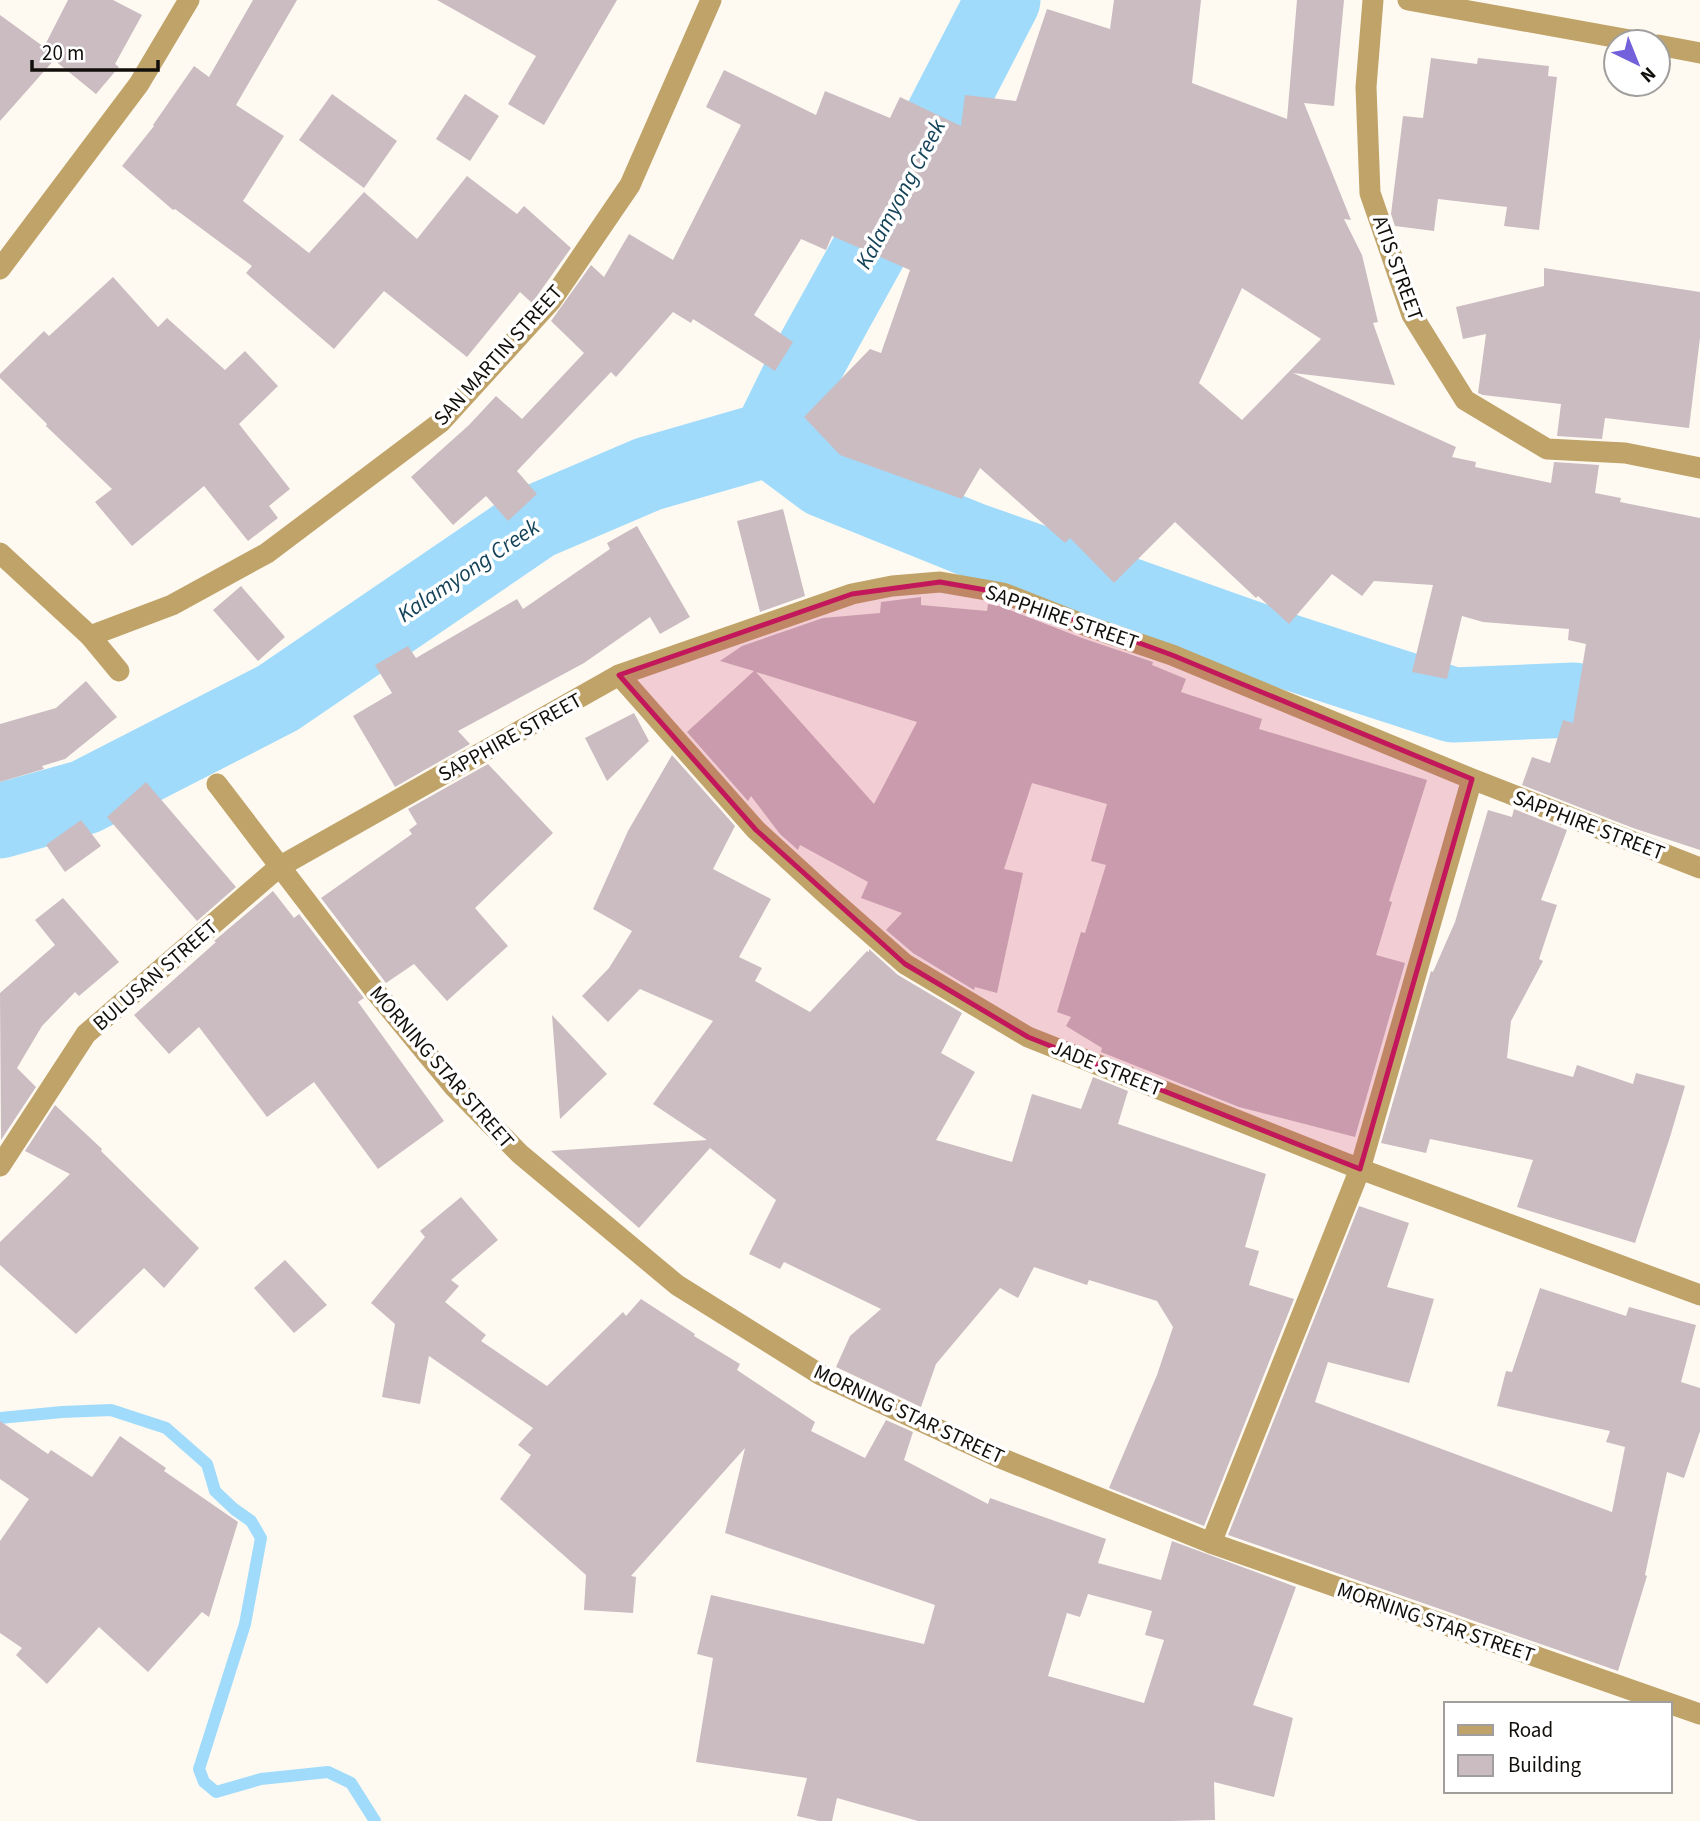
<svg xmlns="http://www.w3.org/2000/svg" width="1700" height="1821" font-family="'Source Sans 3',sans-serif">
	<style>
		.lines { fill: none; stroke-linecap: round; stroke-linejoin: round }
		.stream { stroke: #a0dbfb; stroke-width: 12 }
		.river { stroke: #a0dbfb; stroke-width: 75 }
		.building { fill: #cbbcc2; fill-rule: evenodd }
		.minor { stroke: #c0a369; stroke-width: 21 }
		.tertiary { stroke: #c0a369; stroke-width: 21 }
		.marked { fill: #c2185b; fill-opacity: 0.2; stroke: #c2185b; stroke-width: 5; stroke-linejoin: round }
		.labels { text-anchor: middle; stroke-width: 7; stroke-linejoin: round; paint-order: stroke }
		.street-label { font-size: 21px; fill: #120f0b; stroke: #fff }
		.water-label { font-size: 23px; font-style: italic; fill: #15445a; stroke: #fff }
	</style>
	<rect width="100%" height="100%" fill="#fefaf2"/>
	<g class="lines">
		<path class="stream" d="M 0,1418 L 62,1412 L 111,1410 L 166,1428 L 207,1464 L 215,1491 L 234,1509 L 251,1521 L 261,1538 L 245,1624 L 199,1769 L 204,1782 L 216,1792 L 261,1779 L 328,1772 L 351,1783 L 375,1821"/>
		<g class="river">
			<path d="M 769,439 L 824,480 L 970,539 L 1280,649 L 1453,705 L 1574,700 L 1650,715 L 1686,719 L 1700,717"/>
			<path d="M 0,821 L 85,797 L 278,698 L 536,522 L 648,474 L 769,439 L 801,374 L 938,126 L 1003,0"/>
		</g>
	</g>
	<g class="building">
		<path d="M 68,0 L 113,0 L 142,15 L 115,64 L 119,67 L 96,94 L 54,60 L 0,121 L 0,15 L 44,47 Z"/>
		<path d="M 253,0 L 297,0 L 236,105 L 284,136 L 243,201 L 309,253 L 364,192 L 417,239 L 467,176 L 517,214 L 524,206 L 571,248 L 532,303 L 520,292 L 467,357 L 384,291 L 334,349 L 246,273 L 252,266 L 175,209 L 173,210 L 122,166 L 154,126 L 153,125 L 194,66 L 209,77 Z"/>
		<path d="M 437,0 L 617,0 L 544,125 L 508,104 L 536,56 Z"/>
		<path d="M 1114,0 L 1201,0 L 1192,83 L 1287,119 L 1297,0 L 1344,0 L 1334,106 L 1304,103 L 1351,220 L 1344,219 L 1362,255 L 1378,322 L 1373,323 L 1395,385 L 1293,373 L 1456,447 L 1452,457 L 1476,462 L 1475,467 L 1551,483 L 1554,462 L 1599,465 L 1595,493 L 1621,498 L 1620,502 L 1700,518 L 1700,850 L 1633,828 L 1522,785 L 1532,757 L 1550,763 L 1563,720 L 1573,723 L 1586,644 L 1568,640 L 1569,629 L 1483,622 L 1462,616 L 1447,679 L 1412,672 L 1433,585 L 1374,581 L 1362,596 L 1332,574 L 1289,624 L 1258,596 L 1256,598 L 1175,522 L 1114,583 L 1070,538 L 1065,543 L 980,468 L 962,499 L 840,455 L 804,417 L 870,349 L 881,353 L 910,270 L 832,236 L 826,250 L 801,239 L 754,315 L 793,342 L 775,371 L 693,319 L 691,323 L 673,312 L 616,377 L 611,372 L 517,471 L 537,494 L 508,521 L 486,496 L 453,525 L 411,477 L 469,425 L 496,396 L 522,419 L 584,353 L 551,321 L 591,265 L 604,277 L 629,234 L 673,260 L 741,125 L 706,107 L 724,70 L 816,115 L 825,91 L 890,118 L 900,97 L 961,126 L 965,95 L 1016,101 L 1047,9 L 1110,29 ZM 1242,288 L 1321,339 L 1242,420 L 1199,383 Z"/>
		<path d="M 1431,58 L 1477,64 L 1478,58 L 1549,66 L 1548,76 L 1557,77 L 1539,230 L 1504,226 L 1507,207 L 1438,199 L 1434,231 L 1395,226 L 1391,214 L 1403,116 L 1423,118 Z"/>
		<path d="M 332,94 L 397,141 L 364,188 L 299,140 Z"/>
		<path d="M 465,94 L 499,116 L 470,161 L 436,139 Z"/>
		<path d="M 1544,268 L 1700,292 L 1700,338 L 1689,428 L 1605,418 L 1602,439 L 1557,436 L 1561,404 L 1483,395 L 1478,393 L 1486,334 L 1463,339 L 1456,307 L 1544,286 Z"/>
		<path d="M 113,277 L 158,327 L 167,318 L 225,370 L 245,351 L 278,386 L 239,424 L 290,489 L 269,506 L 278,518 L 248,541 L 204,486 L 132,546 L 95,502 L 112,489 L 46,426 L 47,424 L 0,378 L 0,374 L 44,331 L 49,336 Z"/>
		<path d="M 783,509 L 805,596 L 760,612 L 737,521 Z"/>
		<path d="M 637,526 L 690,617 L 660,634 L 650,617 L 584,663 L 458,731 L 470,744 L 395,787 L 353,716 L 392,693 L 375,665 L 408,646 L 416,658 L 517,599 L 523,609 L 610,549 L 607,543 Z"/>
		<path d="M 241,586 L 285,637 L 258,661 L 213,610 Z"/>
		<path d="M 921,597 L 921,605 L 987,611 L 988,604 L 999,606 L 1082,638 L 1153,662 L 1152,665 L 1186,679 L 1181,692 L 1262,719 L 1259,729 L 1427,780 L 1389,901 L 1392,902 L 1376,955 L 1405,963 L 1355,1137 L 1239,1107 L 1101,1052 L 1102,1048 L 1066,1026 L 1071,1017 L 1057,1012 L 1081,932 L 1085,933 L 1106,865 L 1091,861 L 1107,804 L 1032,783 L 1004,869 L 1023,873 L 997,993 L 975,987 L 974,990 L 913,953 L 886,930 L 902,913 L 861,898 L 868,882 L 800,845 L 798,850 L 780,834 L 751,796 L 748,801 L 687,732 L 754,671 L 720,661 L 742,646 L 823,618 L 880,613 L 881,602 ZM 756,672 L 917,722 L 874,804 Z"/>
		<path d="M 86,681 L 117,717 L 65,759 L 42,766 L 44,769 L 0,782 L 0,724 L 56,708 Z"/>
		<path d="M 634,713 L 649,741 L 607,781 L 585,738 Z"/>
		<path d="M 672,755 L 735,826 L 713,869 L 771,899 L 739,957 L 762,968 L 755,981 L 810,1012 L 867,951 L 869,952 L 869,949 L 898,975 L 962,1013 L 941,1053 L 975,1072 L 936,1140 L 1012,1162 L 1032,1094 L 1081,1109 L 1093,1077 L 1128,1091 L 1118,1124 L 1266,1174 L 1245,1247 L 1259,1251 L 1249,1285 L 1294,1299 L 1204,1526 L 1109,1488 L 1157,1375 L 1173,1327 L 1157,1301 L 1089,1280 L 1087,1285 L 1034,1267 L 1018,1298 L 1000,1288 L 936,1364 L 921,1407 L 836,1367 L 850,1336 L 881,1309 L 784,1262 L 780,1269 L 749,1254 L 776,1200 L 710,1148 L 639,1228 L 551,1151 L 707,1140 L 653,1104 L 713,1021 L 640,989 L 608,1022 L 582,996 L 609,968 L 632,931 L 593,909 L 628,831 Z"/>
		<path d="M 488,764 L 553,833 L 475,908 L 508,946 L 447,1001 L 414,964 L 386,983 L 321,898 L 412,834 L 409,830 L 417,824 L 408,809 Z"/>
		<path d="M 146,782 L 236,887 L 197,921 L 107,817 Z"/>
		<path d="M 1514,809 L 1567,830 L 1541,900 L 1557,905 L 1539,959 L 1543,961 L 1511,1021 L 1507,1058 L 1573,1077 L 1577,1065 L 1633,1084 L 1636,1073 L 1685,1086 L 1670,1137 L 1635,1243 L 1517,1207 L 1533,1160 L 1430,1139 L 1426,1153 L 1381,1143 L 1431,971 L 1433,972 L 1455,922 L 1488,810 L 1512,817 Z"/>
		<path d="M 81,820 L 101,846 L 65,872 L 46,845 Z"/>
		<path d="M 273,891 L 294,918 L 299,914 L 364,998 L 358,1002 L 444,1121 L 378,1169 L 314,1082 L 267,1117 L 199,1027 L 169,1054 L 134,1015 L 216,942 L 214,941 Z"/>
		<path d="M 63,898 L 119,962 L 79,996 L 75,992 L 42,1026 L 17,1068 L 36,1087 L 1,1140 L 0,993 L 55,945 L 35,920 Z"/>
		<path d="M 552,1015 L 607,1074 L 560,1119 Z"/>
		<path d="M 55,1105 L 102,1149 L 101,1151 L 199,1248 L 164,1288 L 144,1268 L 76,1334 L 0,1265 L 0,1242 L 70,1174 L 25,1151 Z"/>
		<path d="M 461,1197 L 498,1240 L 451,1280 L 459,1286 L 445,1302 L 486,1335 L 481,1341 L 547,1386 L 623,1312 L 626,1316 L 641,1299 L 695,1334 L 694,1336 L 740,1364 L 737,1370 L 815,1422 L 811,1431 L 865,1458 L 886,1420 L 913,1432 L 904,1460 L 988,1504 L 990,1498 L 1106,1539 L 1098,1563 L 1161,1580 L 1172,1541 L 1296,1587 L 1253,1705 L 1293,1718 L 1274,1797 L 1214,1782 L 1215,1820 L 1171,1821 L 918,1821 L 837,1798 L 832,1821 L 819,1821 L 797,1816 L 807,1778 L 696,1762 L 713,1658 L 697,1654 L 711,1595 L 924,1644 L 935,1605 L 725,1533 L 745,1448 L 631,1576 L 636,1577 L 633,1613 L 584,1610 L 586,1575 L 500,1499 L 531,1455 L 518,1445 L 533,1428 L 429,1356 L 420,1404 L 382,1397 L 395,1324 L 371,1303 L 425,1237 L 420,1231 ZM 1088,1594 L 1152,1611 L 1145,1635 L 1164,1640 L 1144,1703 L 1048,1676 L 1067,1613 L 1080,1617 Z"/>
		<path d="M 1359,1206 L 1409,1223 L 1387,1287 L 1434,1299 L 1409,1383 L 1328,1362 L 1315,1402 L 1612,1512 L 1625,1447 L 1606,1442 L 1610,1431 L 1497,1406 L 1506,1371 L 1512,1372 L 1540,1288 L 1626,1316 L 1629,1307 L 1696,1325 L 1681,1382 L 1700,1388 L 1700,1431 L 1684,1478 L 1667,1472 L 1645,1575 L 1647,1576 L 1618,1671 L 1228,1535 Z"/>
		<path d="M 285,1260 L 327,1305 L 294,1333 L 254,1288 Z"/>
		<path d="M 0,1421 L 48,1454 L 51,1450 L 92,1477 L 120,1436 L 166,1468 L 164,1471 L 238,1522 L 209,1617 L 202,1612 L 148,1672 L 99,1627 L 47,1684 L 16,1655 L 22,1648 L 0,1633 L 0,1541 L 29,1499 L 0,1479 Z"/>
	</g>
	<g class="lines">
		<g class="minor">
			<path d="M 1373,0 L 1366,87 L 1370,193 L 1412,315 L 1465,400 L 1547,449 L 1625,453 L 1700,468"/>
			<path d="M 1408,0 L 1641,42"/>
			<path d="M 1658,45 L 1700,53"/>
			<path d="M 0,269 L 139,84 L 189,0"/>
			<path d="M 90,636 L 172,605 L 267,553 L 441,422 L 551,301 L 630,185 L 711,0"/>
			<path d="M 619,675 L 756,830 L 828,896 L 905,964 L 1028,1037 L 1360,1169 L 1700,1295"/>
			<path d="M 0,1166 L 86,1034 L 279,867 L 619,675 L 852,594 L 892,586 L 940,582 L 1003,593 L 1087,626 L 1172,655 L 1472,779 L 1700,868"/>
			<path d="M 1211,1543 L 1360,1169 L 1472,779"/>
		</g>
		<g class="tertiary">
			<path d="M 0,553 L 90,636 L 119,671"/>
			<path d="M 217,784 L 375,991 L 455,1088 L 520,1154 L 677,1285 L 821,1375 L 998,1457 L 1211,1543 L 1700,1714"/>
		</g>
	</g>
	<path class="marked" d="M 940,582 L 1003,593 L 1172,655 L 1472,779 L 1360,1169 L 1028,1037 L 905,964 L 756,830 L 619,675 L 852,594 Z"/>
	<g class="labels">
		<g class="street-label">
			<text transform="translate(1398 268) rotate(70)" y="7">ATIS STREET</text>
			<text transform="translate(498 355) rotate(-48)" y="7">SAN MARTIN STREET</text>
			<text transform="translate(1062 617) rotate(19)" y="7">SAPPHIRE STREET</text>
			<text transform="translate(510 737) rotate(-29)" y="7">SAPPHIRE STREET</text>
			<text transform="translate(1589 825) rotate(21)" y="7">SAPPHIRE STREET</text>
			<text transform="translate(155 975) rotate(-41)" y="7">BULUSAN STREET</text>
			<text transform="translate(442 1067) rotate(49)" y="7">MORNING STAR STREET</text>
			<text transform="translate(1107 1068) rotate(22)" y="7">JADE STREET</text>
			<text transform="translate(909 1414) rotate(25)" y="7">MORNING STAR STREET</text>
			<text transform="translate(1436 1622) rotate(19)" y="7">MORNING STAR STREET</text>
		</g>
		<g class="water-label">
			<text transform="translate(900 194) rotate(-62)" y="8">Kalamyong Creek</text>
			<text transform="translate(468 570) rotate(-34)" y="8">Kalamyong Creek</text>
		</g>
	</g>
	<rect x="1444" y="1702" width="228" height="91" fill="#ffffff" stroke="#a09f9d" stroke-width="2"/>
	<rect x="1458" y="1725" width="35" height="10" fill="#c0a369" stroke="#a09f9d" stroke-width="2"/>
	<text x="1508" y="1737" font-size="21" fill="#120f0b">Road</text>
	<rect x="1458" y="1755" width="35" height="21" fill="#cbbcc2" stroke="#a09f9d" stroke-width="2"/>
	<text x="1508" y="1772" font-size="21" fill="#120f0b">Building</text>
	<g transform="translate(1637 63) rotate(137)"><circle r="33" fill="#ffffff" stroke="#a09f9d" stroke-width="2"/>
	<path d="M0-5L12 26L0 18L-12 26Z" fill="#7261db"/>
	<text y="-10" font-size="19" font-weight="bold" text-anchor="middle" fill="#120f0b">N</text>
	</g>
	<path d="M32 60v10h126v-10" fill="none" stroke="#120f0b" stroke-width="3.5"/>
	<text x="42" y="60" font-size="21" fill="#120f0b" stroke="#ffffff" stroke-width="5" paint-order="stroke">20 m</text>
</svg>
